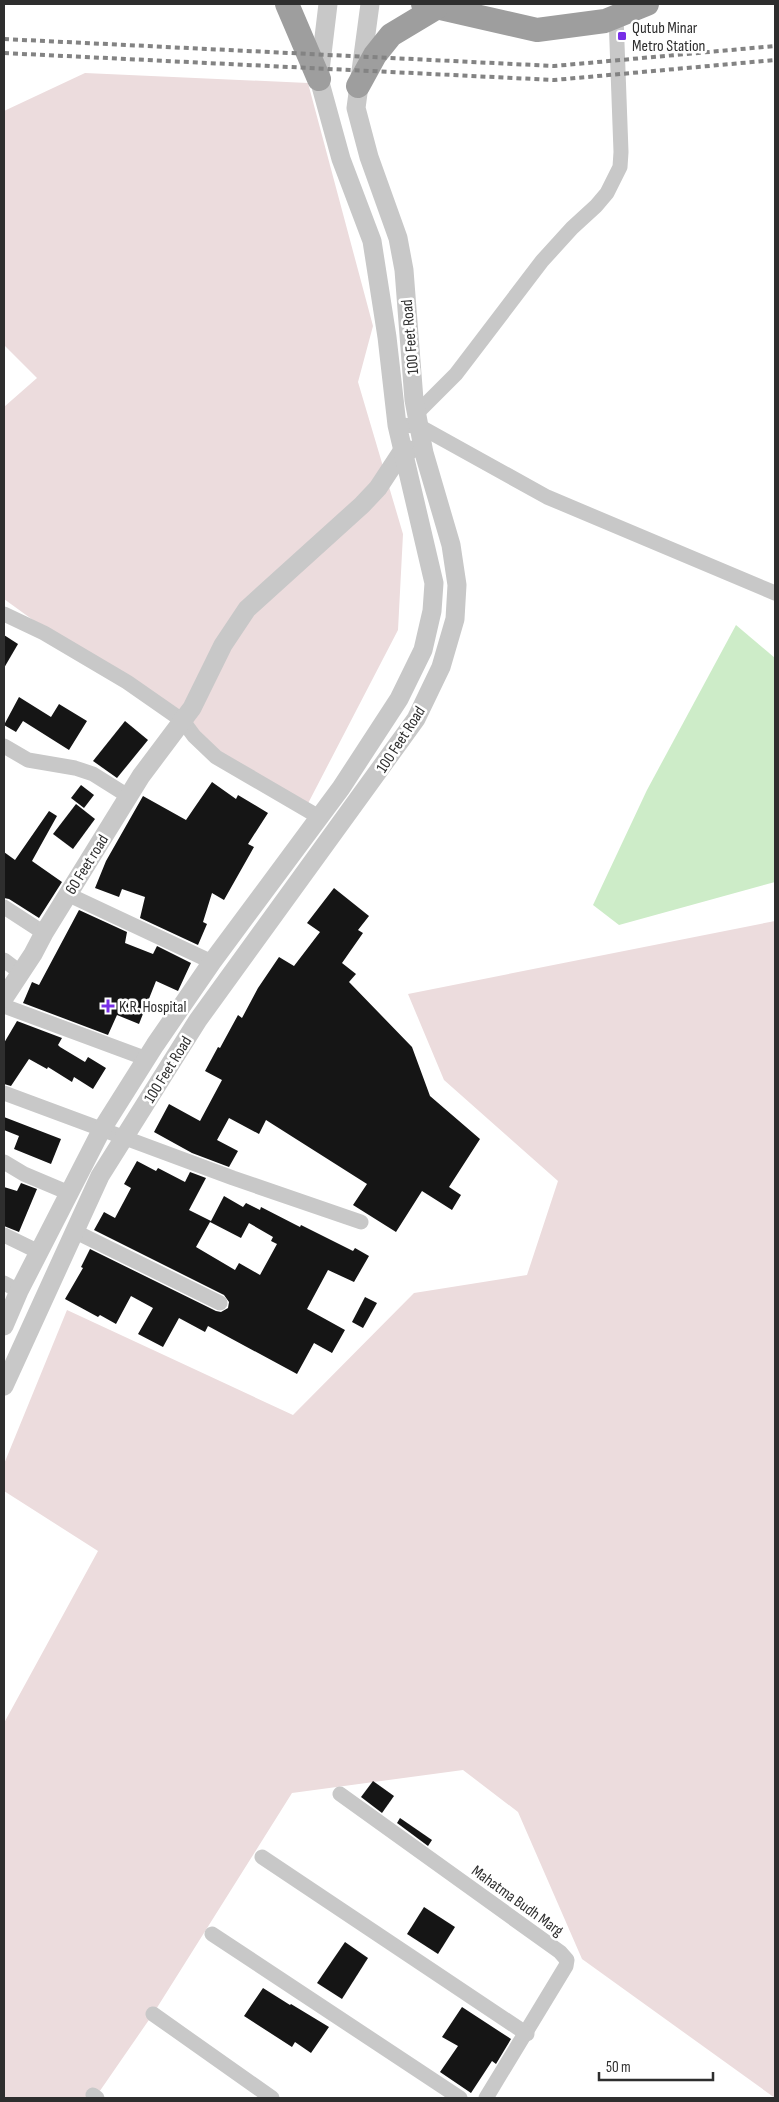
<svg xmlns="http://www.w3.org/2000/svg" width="779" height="2102" font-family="'Sofia Sans Condensed',sans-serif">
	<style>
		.green { fill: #ecdcdd }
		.water { fill: #cdecc8 }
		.building { fill: #151515; fill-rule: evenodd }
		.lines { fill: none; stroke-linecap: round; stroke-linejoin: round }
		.minor { stroke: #c8c8c8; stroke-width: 15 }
		.tertiary { stroke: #c8c8c8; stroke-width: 19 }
		.trunk { stroke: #9e9e9e; stroke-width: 24 }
		.rail { stroke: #838383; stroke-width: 4; stroke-dasharray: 5 4; stroke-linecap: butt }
		.poi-dot { fill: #782fe7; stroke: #fff; stroke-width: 2 }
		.labels { text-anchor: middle; stroke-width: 5; stroke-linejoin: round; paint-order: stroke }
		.poi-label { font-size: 16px; fill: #2e2e2e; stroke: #fff; text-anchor: start }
		.street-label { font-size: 16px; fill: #2e2e2e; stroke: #fff }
	</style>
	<rect width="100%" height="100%" fill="#fff"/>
	<g class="green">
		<path d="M 85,73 L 308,83 L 373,326 L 358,382 L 403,534 L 398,630 L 302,815 L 4,599 L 4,407 L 37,378 L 4,345 L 4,111 Z"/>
		<path d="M 775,921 L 775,2098 L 582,1959 L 518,1812 L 463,1770 L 292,1793 L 153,2014 L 95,2098 L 4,2098 L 4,1723 L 98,1551 L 4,1491 L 4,1464 L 67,1310 L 293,1415 L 414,1293 L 527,1275 L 558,1181 L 444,1080 L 408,994 Z"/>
	</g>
	<path class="water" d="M 736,625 L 775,658 L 775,882 L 619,925 L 593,905 L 647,790 Z"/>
	<g class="building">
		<path d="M 4,635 L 18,644 L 4,668 Z"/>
		<path d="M 19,697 L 51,717 L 59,704 L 87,721 L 69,750 L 23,721 L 16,732 L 4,725 Z"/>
		<path d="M 125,721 L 148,740 L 117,778 L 93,761 Z"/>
		<path d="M 212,782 L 236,799 L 238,795 L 268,813 L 248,844 L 254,847 L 224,900 L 212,893 L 203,922 L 207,924 L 198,945 L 140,918 L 145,897 L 122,889 L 119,897 L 95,888 L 106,861 L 143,796 L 186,820 Z"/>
		<path d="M 81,785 L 94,795 L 84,808 L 71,798 Z"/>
		<path d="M 76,804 L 95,819 L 73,849 L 53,834 Z"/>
		<path d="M 49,811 L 57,816 L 32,861 L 62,882 L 39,918 L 9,899 L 4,898 L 4,852 L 15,860 Z"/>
		<path d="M 334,888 L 369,916 L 358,930 L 363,933 L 342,963 L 356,974 L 349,982 L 412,1047 L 430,1096 L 480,1139 L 449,1187 L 461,1195 L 452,1210 L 422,1191 L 396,1232 L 353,1205 L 367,1184 L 266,1120 L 259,1134 L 229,1118 L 217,1140 L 238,1151 L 229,1167 L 192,1153 L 154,1132 L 169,1104 L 200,1121 L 222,1080 L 205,1071 L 218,1047 L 220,1048 L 238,1015 L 242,1018 L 258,988 L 279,957 L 294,966 L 320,932 L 307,923 Z"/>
		<path d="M 79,910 L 127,932 L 125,943 L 153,954 L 157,946 L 191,963 L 178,991 L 156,981 L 139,1024 L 117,1015 L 108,1035 L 23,1003 L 32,982 L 39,985 Z"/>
		<path d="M 17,1021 L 62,1038 L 58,1045 L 60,1047 L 85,1062 L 88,1057 L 106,1068 L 93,1089 L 74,1077 L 72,1082 L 48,1067 L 47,1069 L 29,1059 L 11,1086 L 4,1084 L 4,1043 Z"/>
		<path d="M 4,1117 L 61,1139 L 51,1164 L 14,1149 L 19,1136 L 4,1130 Z"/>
		<path d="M 137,1161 L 156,1171 L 158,1168 L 185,1182 L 190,1172 L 206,1178 L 189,1210 L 211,1221 L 224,1196 L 243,1207 L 246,1203 L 260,1210 L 261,1207 L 300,1227 L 301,1225 L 353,1251 L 355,1248 L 369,1256 L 354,1282 L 328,1270 L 307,1309 L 345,1330 L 332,1353 L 314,1343 L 297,1374 L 208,1326 L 205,1332 L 179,1318 L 163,1347 L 138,1334 L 153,1308 L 131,1296 L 116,1324 L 100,1315 L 98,1317 L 65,1299 L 83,1268 L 81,1267 L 90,1249 L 216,1311 L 221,1312 L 228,1308 L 229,1302 L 224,1295 L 94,1230 L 104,1212 L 115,1218 L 131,1188 L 124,1184 ZM 210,1222 L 241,1238 L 249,1223 L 273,1237 L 271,1241 L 277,1244 L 260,1275 L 239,1263 L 235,1270 L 196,1247 Z"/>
		<path d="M 21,1183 L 37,1189 L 19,1232 L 4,1226 L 4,1187 L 17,1191 Z"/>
		<path d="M 365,1297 L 377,1303 L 363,1328 L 352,1322 Z"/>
		<path d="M 373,1781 L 394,1796 L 382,1813 L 361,1797 Z"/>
		<path d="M 400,1818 L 432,1840 L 428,1846 L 397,1823 Z"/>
		<path d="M 424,1907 L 455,1927 L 438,1954 L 407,1934 Z"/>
		<path d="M 345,1942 L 368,1958 L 342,1999 L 317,1983 Z"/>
		<path d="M 263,1988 L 290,2005 L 291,2004 L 329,2027 L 311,2053 L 295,2042 L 292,2047 L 244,2016 Z"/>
		<path d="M 462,2007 L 511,2039 L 496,2064 L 492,2061 L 471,2093 L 440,2072 L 458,2046 L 442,2037 Z"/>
	</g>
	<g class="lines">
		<g class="minor">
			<path d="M 417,413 L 456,374 L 542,261 L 572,228 L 596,206 L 607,193 L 620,167 L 621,152 L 616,16"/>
			<path d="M 397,425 L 419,426 L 547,497 L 775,593"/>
			<path d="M 4,614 L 44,633 L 127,682 L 183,721 L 194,736 L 216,757 L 319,817"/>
			<path d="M 4,746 L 28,760 L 75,768 L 93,774 L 128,796"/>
			<path d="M 67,894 L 212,962"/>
			<path d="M 4,907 L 44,933"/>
			<path d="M 4,960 L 21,973"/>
			<path d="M 4,1006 L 147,1059"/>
			<path d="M 4,1093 L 233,1178 L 361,1222"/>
			<path d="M 4,1162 L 24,1174 L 69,1193"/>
			<path d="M 74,1231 L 220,1303"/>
			<path d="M 4,1235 L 39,1252"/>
			<path d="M 4,1283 L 19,1291"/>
			<path d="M 340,1794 L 560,1952 L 567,1960 L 566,1966 L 486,2098"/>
			<path d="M 262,1857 L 527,2034"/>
			<path d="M 212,1934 L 460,2098"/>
			<path d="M 153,2014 L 272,2098"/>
			<path d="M 93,2095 L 97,2098"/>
		</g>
		<g class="tertiary">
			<path d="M 4,998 L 33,954 L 44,933 L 141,776 L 192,708 L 223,645 L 247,609 L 362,505 L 378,488 L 403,450 L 410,450"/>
			<path d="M 4,1326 L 19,1291 L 102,1129 L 155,1045 L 212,962 L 341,788 L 399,699 L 423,650 L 432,611 L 434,583 L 397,425 L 387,337 L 372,241 L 341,159 L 319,79 L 328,4"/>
			<path d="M 4,1386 L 100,1176 L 198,1020 L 416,719 L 441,667 L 455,619 L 457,585 L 451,545 L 424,453 L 414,400 L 404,270 L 398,238 L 369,157 L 356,108 L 370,4"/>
		</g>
		<g class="trunk">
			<path d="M 287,4 L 319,79"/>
			<path d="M 423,4 L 537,30 L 605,21 L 647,4"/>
			<path d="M 358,86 L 375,55 L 391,35 L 436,8"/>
		</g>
		<g class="rail">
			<path d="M 4,39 L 554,66 L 775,46"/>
			<path d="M 4,53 L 554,80 L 775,60"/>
		</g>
	</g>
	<g class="poi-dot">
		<rect x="617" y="31" width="10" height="10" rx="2.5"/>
		<path d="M105.5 998.5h5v5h5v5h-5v5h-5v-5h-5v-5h5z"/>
	</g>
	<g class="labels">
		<g class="poi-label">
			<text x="632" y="33">Qutub Minar<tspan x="632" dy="18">Metro Station</tspan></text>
			<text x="119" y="1012">K.R. Hospital</text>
		</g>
		<g class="street-label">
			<text transform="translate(409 337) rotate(-95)" y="6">100 Feet Road</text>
			<text transform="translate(400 739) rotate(-57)" y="6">100 Feet Road</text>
			<text transform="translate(86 864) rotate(-58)" y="6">60 Feet road</text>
			<text transform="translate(167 1069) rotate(-58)" y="6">100 Feet Road</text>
			<text transform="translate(518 1900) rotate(36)" y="6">Mahatma Budh Marg</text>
		</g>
	</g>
	<rect width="779" height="2102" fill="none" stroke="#2e2e2e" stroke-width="10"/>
	<path d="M599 2072v8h114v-8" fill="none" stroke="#2e2e2e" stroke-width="2.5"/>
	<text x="606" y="2072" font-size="15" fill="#2e2e2e" stroke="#ffffff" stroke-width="4" paint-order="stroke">50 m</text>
</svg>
